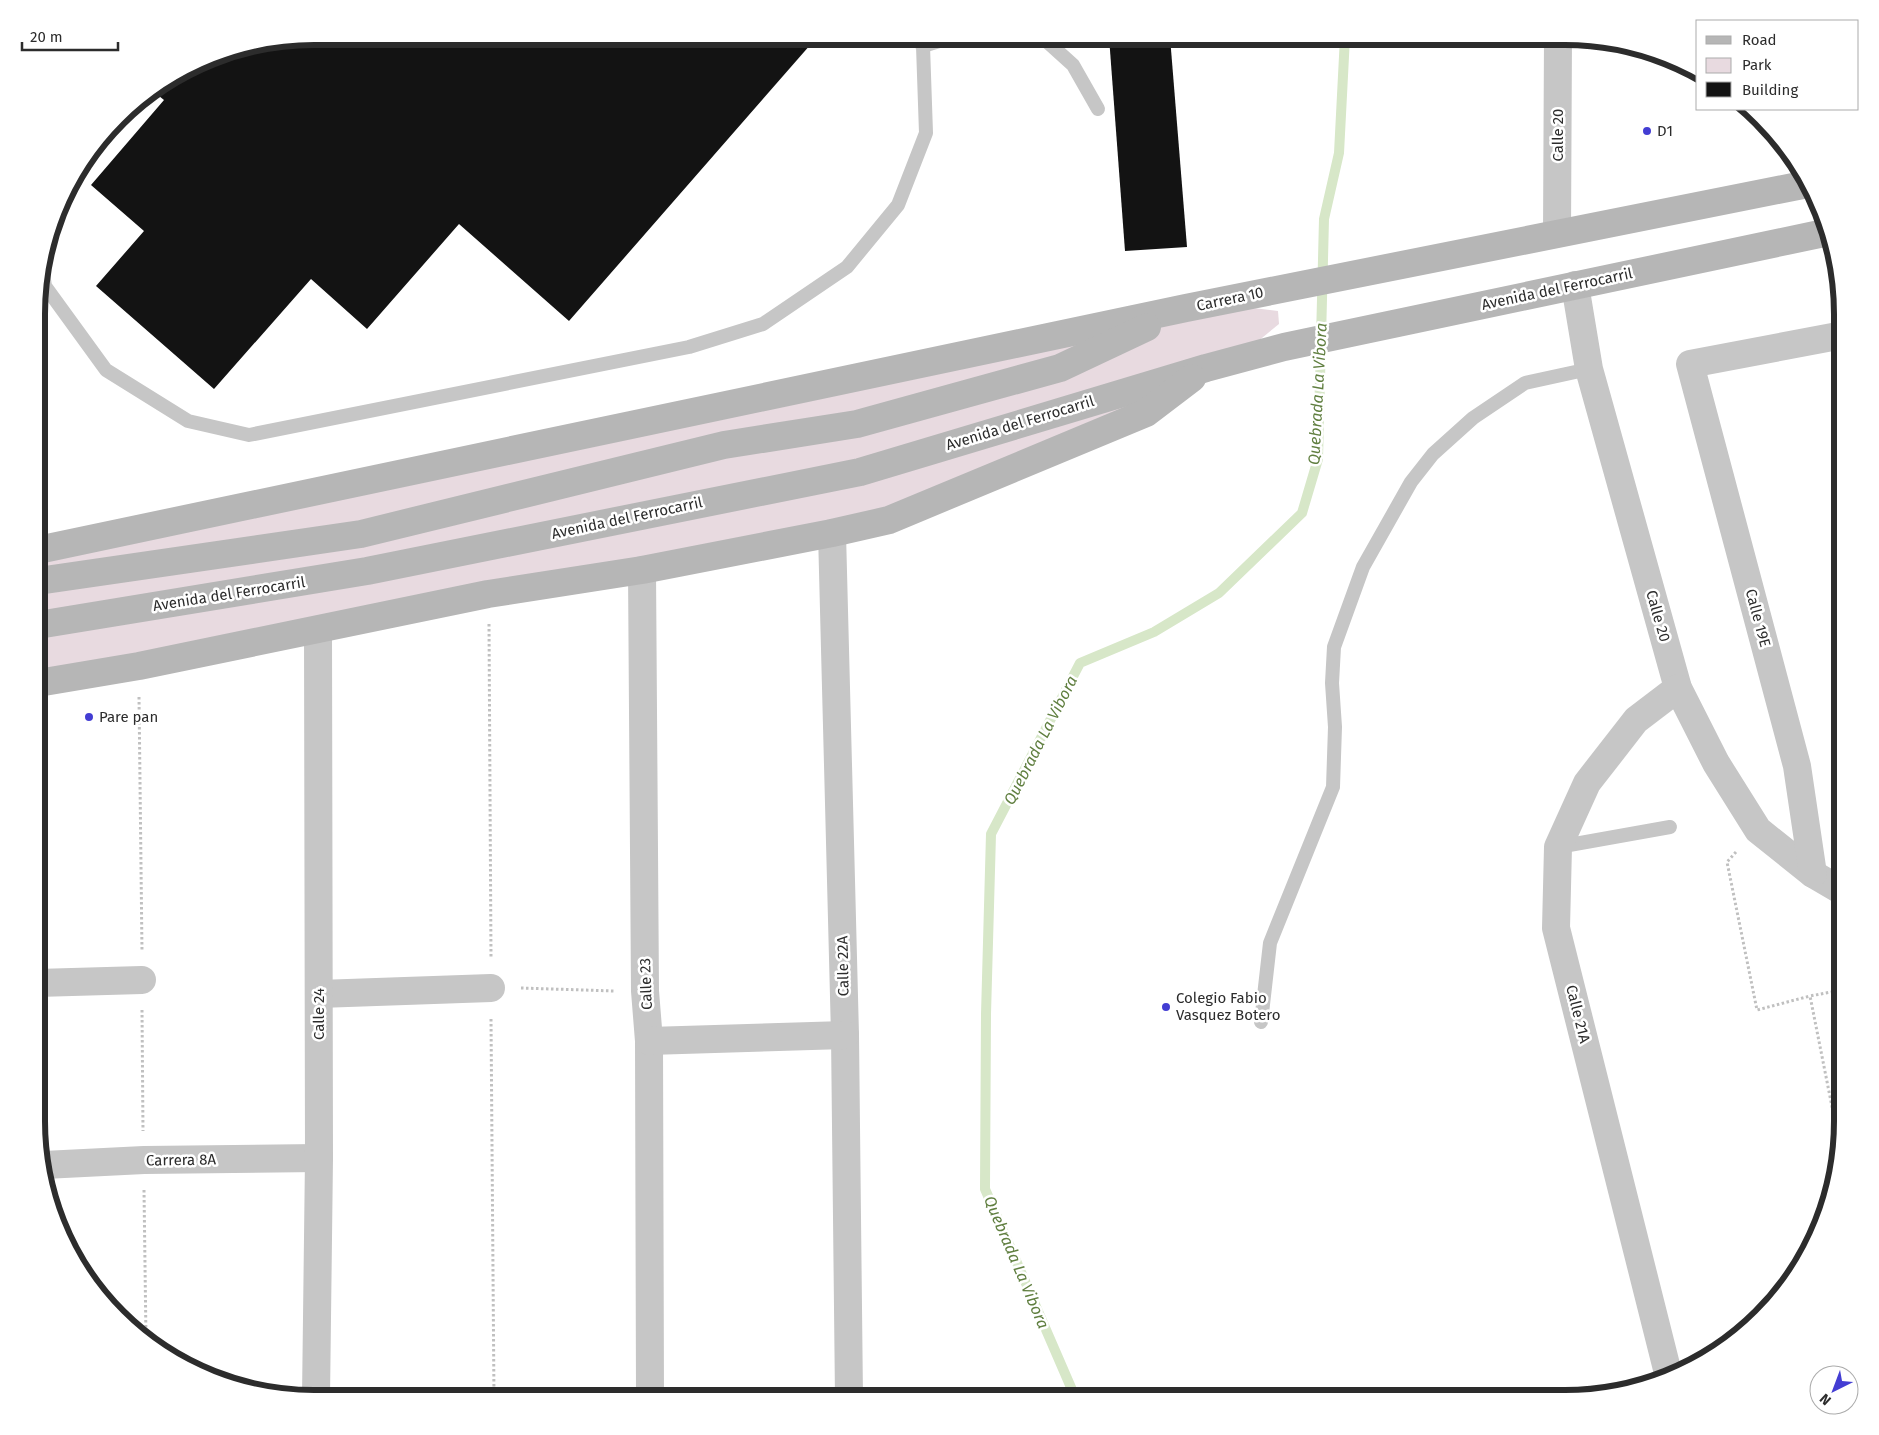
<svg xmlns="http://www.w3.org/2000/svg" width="1879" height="1435" font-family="'Fira Sans',sans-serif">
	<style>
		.green { fill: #e8dae0 }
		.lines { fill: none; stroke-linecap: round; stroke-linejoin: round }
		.stream { stroke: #d7e7c8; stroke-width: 10 }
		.building { fill: #131313 }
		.path { stroke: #c0c0c0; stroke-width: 3; stroke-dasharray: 2.5 2.5; stroke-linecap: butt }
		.service { stroke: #c6c6c6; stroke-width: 14 }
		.minor { stroke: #c6c6c6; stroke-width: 28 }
		.secondary { stroke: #b6b6b6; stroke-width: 28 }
		.poi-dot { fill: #433dd3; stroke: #fff; stroke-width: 2 }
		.labels { text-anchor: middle; stroke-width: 5; stroke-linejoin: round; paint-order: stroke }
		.poi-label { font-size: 15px; fill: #2c2c2c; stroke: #fff; text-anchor: start }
		.street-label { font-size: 15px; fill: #2c2c2c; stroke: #fff }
		.water-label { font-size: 16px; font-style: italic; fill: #607f40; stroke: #fff }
		.rim { fill: none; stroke: #2c2c2c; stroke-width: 6 }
	</style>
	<rect width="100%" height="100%" fill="#fff"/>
	<path class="green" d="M 1211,303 L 1278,311 L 1279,324 L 1235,360 L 1146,413 L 889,520 L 38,683 L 38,550 Z"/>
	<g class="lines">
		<path class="stream" d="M 1076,1399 L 985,1189 L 986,1014 L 991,834 L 1080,663 L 1154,632 L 1219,593 L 1302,513 L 1318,459 L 1324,219 L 1339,153 L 1345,37"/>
	</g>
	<g class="building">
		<path d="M 314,36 L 818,36 L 569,321 L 459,224 L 367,329 L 311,279 L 214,389 L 96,286 L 144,231 L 91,185 L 164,100 L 154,92 L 224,51 Z"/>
		<path d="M 1109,37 L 1170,37 L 1187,247 L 1125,251 Z"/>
	</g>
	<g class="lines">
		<g class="path">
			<path d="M 489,624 L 491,958"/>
			<path d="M 139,697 L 142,951"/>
			<path d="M 1736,852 L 1727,862 L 1757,1010 L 1810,996"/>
			<path d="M 521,988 L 614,991"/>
			<path d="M 142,1010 L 143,1131"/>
			<path d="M 491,1019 L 494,1398"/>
			<path d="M 1840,1147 L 1810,996 L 1842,990"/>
			<path d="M 144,1190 L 146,1339"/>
		</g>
		<g class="service">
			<path d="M 1042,37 L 1073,65 L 1098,109"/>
			<path d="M 923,46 L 952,37"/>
			<path d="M 42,267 L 45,286 L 106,370 L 188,421 L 249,435 L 689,347 L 763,324 L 847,267 L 898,205 L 926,133 L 923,46 L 915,37"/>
			<path d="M 1558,847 L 1670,827"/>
			<path d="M 1261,1022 L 1270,943 L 1333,787 L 1335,727 L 1332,683 L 1334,647 L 1363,567 L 1411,482 L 1433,454 L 1473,418 L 1525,383 L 1589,369"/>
		</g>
		<g class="minor">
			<path d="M 1557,233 L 1558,37"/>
			<path d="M 1575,285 L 1589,369 L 1678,688 L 1716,763 L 1758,830 L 1813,874 L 1842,891"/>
			<path d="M 832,533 L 845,1035 L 849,1398"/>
			<path d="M 642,570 L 645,991 L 649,1041 L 650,1398"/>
			<path d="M 1813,874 L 1797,766 L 1690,364 L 1843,335"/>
			<path d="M 37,983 L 142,980"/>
			<path d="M 319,994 L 491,988"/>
			<path d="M 649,1041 L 845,1035"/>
			<path d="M 44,1165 L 144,1160 L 319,1158"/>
			<path d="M 1669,1377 L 1556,928 L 1558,847 L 1587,783 L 1636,720 L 1678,688"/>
			<path d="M 316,1398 L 319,1158 L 318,630"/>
		</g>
		<g class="secondary">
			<path d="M 38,550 L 1186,308 L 1808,184"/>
			<path d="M 38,581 L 361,534 L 724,445 L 857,424 L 1060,368 L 1147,327"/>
			<path d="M 38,625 L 367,571 L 860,472 L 1206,368 L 1284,347 L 1829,232"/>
			<path d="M 38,683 L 139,666 L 488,594 L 642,570 L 832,533 L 889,520 L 1146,413 L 1192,378"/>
		</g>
	</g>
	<g class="poi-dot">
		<circle cx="1647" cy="131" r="5"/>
		<circle cx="89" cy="717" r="5"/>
		<circle cx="1166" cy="1007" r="5"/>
	</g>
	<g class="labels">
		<g class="poi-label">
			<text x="1657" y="136">D1</text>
			<text x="99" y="722">Pare pan</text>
			<text x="1176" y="1003">Colegio Fabio<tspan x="1176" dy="17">Vasquez Botero</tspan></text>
		</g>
		<g class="street-label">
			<text transform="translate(1558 135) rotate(-90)" y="5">Calle 20</text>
			<text transform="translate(1557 289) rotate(-12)" y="5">Avenida del Ferrocarril</text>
			<text transform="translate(1230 299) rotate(-12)" y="5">Carrera 10</text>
			<text transform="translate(1020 423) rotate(-17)" y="5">Avenida del Ferrocarril</text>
			<text transform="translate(627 518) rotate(-12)" y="5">Avenida del Ferrocarril</text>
			<text transform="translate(229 594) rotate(-9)" y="5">Avenida del Ferrocarril</text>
			<text transform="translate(1658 616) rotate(74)" y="5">Calle 20</text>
			<text transform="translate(1758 618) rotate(75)" y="5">Calle 19E</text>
			<text transform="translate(843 966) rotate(-91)" y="5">Calle 22A</text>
			<text transform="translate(646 984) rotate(-92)" y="5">Calle 23</text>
			<text transform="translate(319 1014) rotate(-90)" y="5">Calle 24</text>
			<text transform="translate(1578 1014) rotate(76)" y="5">Calle 21A</text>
			<text transform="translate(181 1160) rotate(-1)" y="5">Carrera 8A</text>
		</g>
		<g class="water-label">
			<text transform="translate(1317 394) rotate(-87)" y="6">Quebrada La Vibora</text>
			<text transform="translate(1040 740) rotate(-63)" y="6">Quebrada La Vibora</text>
			<text transform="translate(1017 1262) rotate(67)" y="6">Quebrada La Vibora</text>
		</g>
	</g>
	<path d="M0 0H1879V1435H0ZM314 45H1565A269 269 0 0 1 1834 314V1121A269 269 0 0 1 1565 1390H314A269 269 0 0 1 45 1121V314A269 269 0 0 1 314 45Z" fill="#fff" fill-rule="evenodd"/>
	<path class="rim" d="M314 45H1565A269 269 0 0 1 1834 314V1121A269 269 0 0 1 1565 1390H314A269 269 0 0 1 45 1121V314A269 269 0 0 1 314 45Z"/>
	<rect x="1696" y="20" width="162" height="90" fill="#ffffff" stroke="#ababab"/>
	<rect x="1706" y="36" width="25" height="8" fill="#b6b6b6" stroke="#ababab"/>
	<text x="1742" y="45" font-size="15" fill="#2c2c2c">Road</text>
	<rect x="1706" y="58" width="25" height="15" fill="#e8dae0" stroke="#ababab"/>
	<text x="1742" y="70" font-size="15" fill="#2c2c2c">Park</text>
	<rect x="1706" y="82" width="25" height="15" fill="#131313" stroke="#ababab"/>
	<text x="1742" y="95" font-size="15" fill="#2c2c2c">Building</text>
	<g transform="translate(1834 1390) rotate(222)"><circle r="24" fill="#ffffff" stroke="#ababab"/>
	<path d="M0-4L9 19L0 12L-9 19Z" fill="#433dd3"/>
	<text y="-8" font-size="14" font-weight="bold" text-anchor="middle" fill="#2c2c2c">N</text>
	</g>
	<path d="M22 42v8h96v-8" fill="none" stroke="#2c2c2c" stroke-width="2.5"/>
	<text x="30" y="42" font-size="15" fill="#2c2c2c" stroke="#ffffff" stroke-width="4" paint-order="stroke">20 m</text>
</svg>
